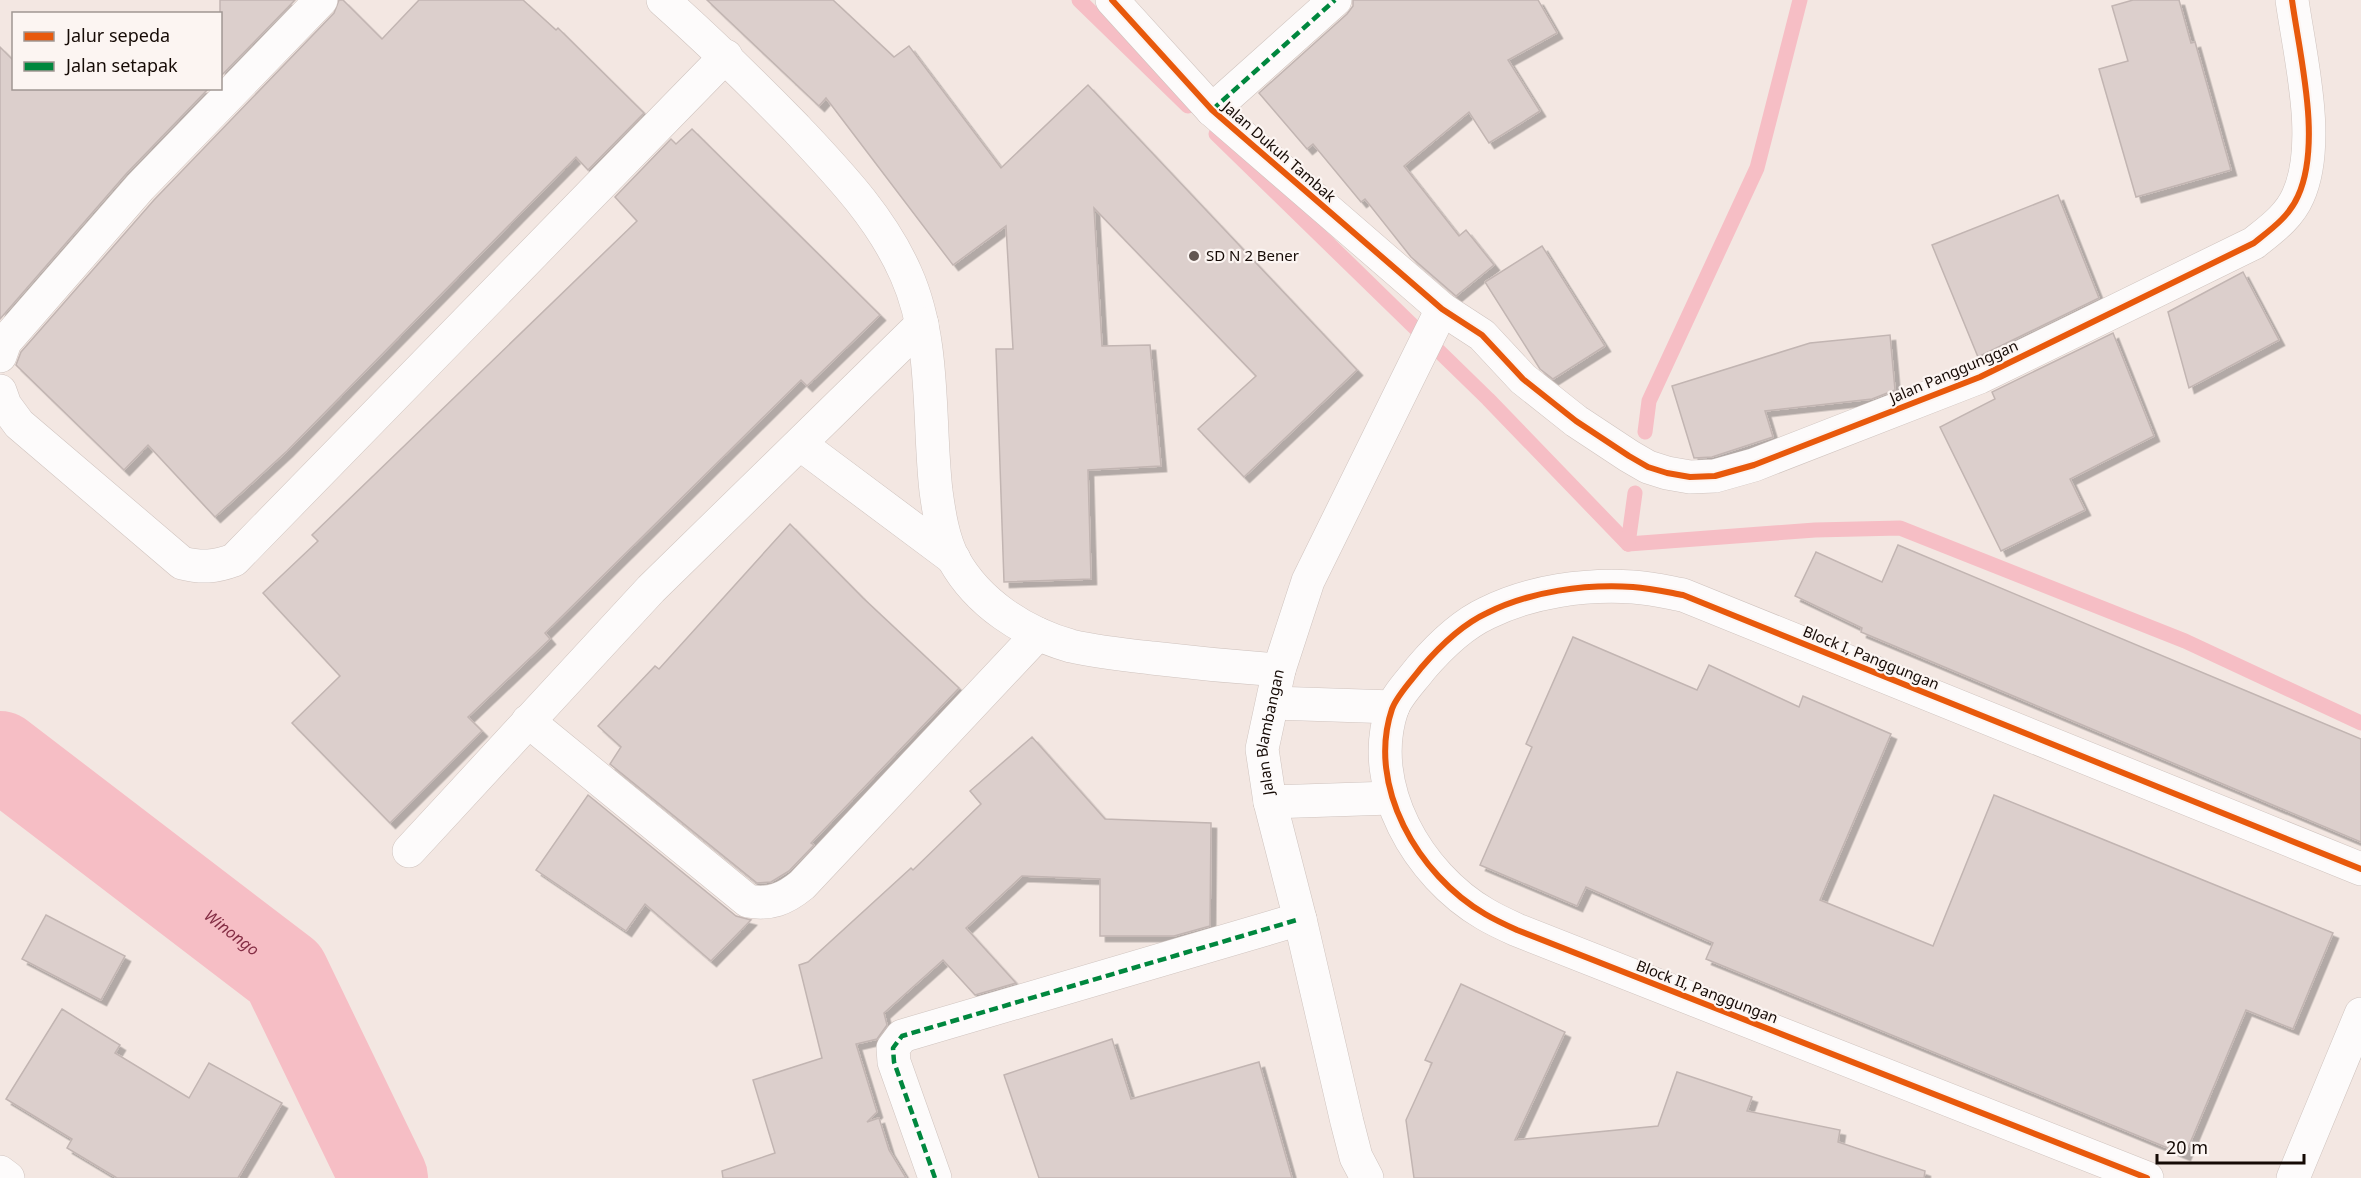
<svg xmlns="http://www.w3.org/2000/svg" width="2361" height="1178" font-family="'Noto Sans',sans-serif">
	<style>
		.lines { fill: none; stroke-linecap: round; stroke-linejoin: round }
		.stream { stroke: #f6bec5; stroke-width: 15 }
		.river { stroke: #f6bec5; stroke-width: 88 }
		.building { fill: #dccfcc; stroke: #c2b5b2; stroke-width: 1.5; filter: url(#shadow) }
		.minor-casing { stroke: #cfc3be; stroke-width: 34 }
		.minor { stroke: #fdfbfb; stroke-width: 33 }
		.quiet { stroke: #00873e; stroke-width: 4.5; stroke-dasharray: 9 4.5; stroke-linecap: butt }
		.cycleway-casing { stroke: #fcf5f2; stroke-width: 10 }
		.cycleway { stroke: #e8590c; stroke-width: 6 }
		.poi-dot { fill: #635752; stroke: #fcf5f2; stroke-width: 2 }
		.labels { text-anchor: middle; stroke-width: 4.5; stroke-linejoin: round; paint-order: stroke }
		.street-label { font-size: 15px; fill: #150a05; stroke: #fcf5f2 }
		.poi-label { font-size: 15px; fill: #150a05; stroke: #fcf5f2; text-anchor: start }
		.water-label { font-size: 16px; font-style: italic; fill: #842d44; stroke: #fcf5f2 }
	</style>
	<defs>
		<filter id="shadow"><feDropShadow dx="5.5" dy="5.5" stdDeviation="0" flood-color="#0004"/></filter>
	</defs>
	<rect width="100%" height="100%" fill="#f3e7e2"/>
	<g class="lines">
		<g class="stream">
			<path d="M 1079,0 L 1188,106"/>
			<path d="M 1216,134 L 1488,399 L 1628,544"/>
			<path d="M 1645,432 L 1649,401 L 1757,168 L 1800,0"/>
			<path d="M 1628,544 L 1815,530 L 1900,528 L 2185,641 L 2361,723"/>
			<path d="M 1628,544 L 1635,493"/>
		</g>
		<path class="river" id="s1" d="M 0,755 L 285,973 L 384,1178"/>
	</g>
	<g class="building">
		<path d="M 220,0 L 295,0 L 220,77 Z"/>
		<path d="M 339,0 L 343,0 L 382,39 L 419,0 L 523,0 L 556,30 L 558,28 L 644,113 L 588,170 L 576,157 L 287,451 L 215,517 L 148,445 L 124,470 L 16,365 L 21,352 L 154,200 L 334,13 Z"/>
		<path d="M 707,0 L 833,0 L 894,57 L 909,46 L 1001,168 L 1088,85 L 1357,370 L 1244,477 L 1198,429 L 1256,376 L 1094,208 L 1102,346 L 1150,345 L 1161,466 L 1088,470 L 1091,579 L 1004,582 L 996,349 L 1013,349 L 1006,226 L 953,265 L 826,98 L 819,106 Z"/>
		<path d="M 1353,0 L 1538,0 L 1557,33 L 1508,60 L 1540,111 L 1489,143 L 1469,112 L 1404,166 L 1459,236 L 1466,230 L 1494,265 L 1456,296 L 1411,257 L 1365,199 L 1361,202 L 1313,144 L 1307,149 L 1259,93 L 1347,14 L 1353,6 Z"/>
		<path d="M 2133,0 L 2179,0 L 2191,43 L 2195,42 L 2231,170 L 2136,197 L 2099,69 L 2128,61 L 2112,6 Z"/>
		<path d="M 0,47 L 14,61 L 14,88 L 209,88 L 126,174 L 0,319 Z"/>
		<path d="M 692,129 L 880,315 L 807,386 L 801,380 L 545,633 L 550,639 L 468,717 L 482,731 L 390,823 L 292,723 L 340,676 L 263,593 L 318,541 L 312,535 L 637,221 L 615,197 L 671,139 L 676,144 Z"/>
		<path d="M 2058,195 L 2099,298 L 1978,357 L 1932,245 Z"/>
		<path d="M 1542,246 L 1605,346 L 1553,379 L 1540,369 L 1485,282 Z"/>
		<path d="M 2243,272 L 2279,340 L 2189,388 L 2168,312 Z"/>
		<path d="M 2113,333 L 2154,436 L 2070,479 L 2085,510 L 2001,551 L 1940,427 L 1995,399 L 1992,392 Z"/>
		<path d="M 1890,335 L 1895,390 L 1872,399 L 1765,411 L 1773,437 L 1712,457 L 1694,458 L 1672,386 L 1810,343 Z"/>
		<path d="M 790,524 L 863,598 L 959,688 L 811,843 L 814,845 L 789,871 L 771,882 L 757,883 L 610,764 L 621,747 L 598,726 L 655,666 L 659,669 Z"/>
		<path d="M 1898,545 L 2361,739 L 2361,842 L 1861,632 L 1862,628 L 1795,596 L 1816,552 L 1882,582 Z"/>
		<path d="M 1573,637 L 1697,690 L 1709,665 L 1799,707 L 1803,696 L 1891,734 L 1820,900 L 1933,946 L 1994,795 L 2333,933 L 2293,1029 L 2246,1010 L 2185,1155 L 1706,959 L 1713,943 L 1586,887 L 1577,906 L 1480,865 L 1532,747 L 1526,744 Z"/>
		<path d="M 1032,737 L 1105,819 L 1211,823 L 1210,926 L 1174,936 L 1100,936 L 1100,879 L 1022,876 L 966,928 L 1016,983 L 975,995 L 943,960 L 884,1013 L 887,1025 L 877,1039 L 856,1044 L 877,1112 L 867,1122 L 879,1118 L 889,1150 L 906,1178 L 723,1178 L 722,1171 L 775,1153 L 753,1080 L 822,1058 L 799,965 L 808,962 L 911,868 L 913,870 L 981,804 L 970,791 Z"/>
		<path d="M 588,795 L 736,916 L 751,920 L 711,961 L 645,904 L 626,931 L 536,870 Z"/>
		<path d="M 46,915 L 125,956 L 101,1000 L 22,959 Z"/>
		<path d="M 1461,984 L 1565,1032 L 1515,1140 L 1658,1126 L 1677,1072 L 1752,1097 L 1747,1111 L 1840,1130 L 1838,1142 L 1925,1171 L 1924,1178 L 1414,1178 L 1406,1120 L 1432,1063 L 1425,1060 Z"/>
		<path d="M 62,1009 L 120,1045 L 115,1053 L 189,1098 L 209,1063 L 282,1103 L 238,1178 L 117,1178 L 67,1148 L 72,1139 L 6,1099 Z"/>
		<path d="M 1112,1039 L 1131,1099 L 1259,1062 L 1292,1178 L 1039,1178 L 1004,1075 Z"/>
	</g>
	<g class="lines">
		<defs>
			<g id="minor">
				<path d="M 663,0 C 709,41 753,84 796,128 C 838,173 881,217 906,274 C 936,341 928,420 936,491 C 939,513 943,540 954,560 C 978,603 1024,633 1071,646 C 1097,652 1125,655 1152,658 C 1194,663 1236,667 1279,670"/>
				<path d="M 1112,0 L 1212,110 L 1442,309 L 1482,335 L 1523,379 L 1576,421 L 1629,456 L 1648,467 L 1667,473 L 1690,477 L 1715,476 L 1754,465 L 1980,377 L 2254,243 C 2270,230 2289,217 2298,196 C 2322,143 2300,57 2292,0"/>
				<path d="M 1212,110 L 1335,0"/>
				<path d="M 0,356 L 5,342 L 140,187 L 321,0"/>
				<path d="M 0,391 L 5,405 L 19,424 L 182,563 C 202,568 215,567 234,560 L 726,56"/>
				<path d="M 800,444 L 954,559"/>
				<path d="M 1273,703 L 1393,707"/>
				<path d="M 528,721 L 748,901 C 770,905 785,899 802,885 L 1038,634"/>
				<path d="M 1270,802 L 1391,798"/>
				<path d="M 409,851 L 651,589 L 922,324"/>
				<path d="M 0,1172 L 8,1178"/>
				<path d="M 935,1178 L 894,1062 L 893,1048 L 902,1036 L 1300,919"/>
				<path id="s2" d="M 1367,1178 L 1356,1157 L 1347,1122 L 1300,919 L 1270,802 L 1262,749 L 1279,670 L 1308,581 L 1442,309"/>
				<path d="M 2147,1178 L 1517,930 C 1506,925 1495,920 1485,914 C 1418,875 1366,786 1392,709 C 1397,695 1412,680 1421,668 C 1439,647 1461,625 1487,613 C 1531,591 1585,584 1633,587 C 1650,588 1667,592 1683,595 L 2361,869"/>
				<path d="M 2293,1178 L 2361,1014"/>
			</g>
		</defs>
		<use href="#minor" class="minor-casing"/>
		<use href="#minor" class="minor"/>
		<g class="quiet">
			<path d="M 1212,110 L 1335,0"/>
			<path d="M 935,1178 L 894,1062 L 893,1048 L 902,1036 L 1300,919"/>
		</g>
		<defs>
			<g id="cycleway">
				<path d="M 1112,0 L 1212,110 L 1442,309 L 1482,335 L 1523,379 L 1576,421 L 1629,456 L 1648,467 L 1667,473 L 1690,477 L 1715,476 L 1754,465 L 1980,377 L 2254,243 C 2270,230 2289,217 2298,196 C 2322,143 2300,57 2292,0"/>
				<path d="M 2147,1178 L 1517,930 C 1506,925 1495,920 1485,914 C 1418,875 1366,786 1392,709 C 1397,695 1412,680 1421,668 C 1439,647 1461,625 1487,613 C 1531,591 1585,584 1633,587 C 1650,588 1667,592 1683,595 L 2361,869"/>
			</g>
		</defs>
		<use href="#cycleway" class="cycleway-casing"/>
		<use href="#cycleway" class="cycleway"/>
	</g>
	<circle class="poi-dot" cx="1194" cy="256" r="6"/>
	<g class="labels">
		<g class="street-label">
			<text transform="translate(1279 152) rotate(41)" y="5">Jalan Dukuh Tambak</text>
			<text transform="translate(1954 372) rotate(-23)" y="5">Jalan Panggunggan</text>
			<text transform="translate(1871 658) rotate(22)" y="5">Block I, Panggungan</text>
			<text dy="5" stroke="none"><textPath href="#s2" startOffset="460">Jalan Blambangan</textPath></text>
			<text transform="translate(1707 992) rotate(21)" y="5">Block II, Panggungan</text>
		</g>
		<g class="poi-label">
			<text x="1206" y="261">SD N 2 Bener</text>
		</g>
		<g class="water-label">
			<text dy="6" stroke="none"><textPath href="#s1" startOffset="292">Winongo</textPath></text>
		</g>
	</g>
	<rect x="12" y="12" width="210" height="78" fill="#fcf5f2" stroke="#a09793" stroke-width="1.5"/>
	<rect x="24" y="32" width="30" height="9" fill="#e8590c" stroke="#a09793" stroke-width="1.5"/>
	<text x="66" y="42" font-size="18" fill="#150a05">Jalur sepeda</text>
	<rect x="24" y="62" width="30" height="9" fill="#00873e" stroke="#a09793" stroke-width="1.5"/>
	<text x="66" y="72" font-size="18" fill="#150a05">Jalan setapak</text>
	<path d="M2157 1154v9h147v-9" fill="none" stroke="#150a05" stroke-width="3"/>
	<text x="2166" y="1154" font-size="18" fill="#150a05" stroke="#fcf5f2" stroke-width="4.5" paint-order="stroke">20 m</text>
</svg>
